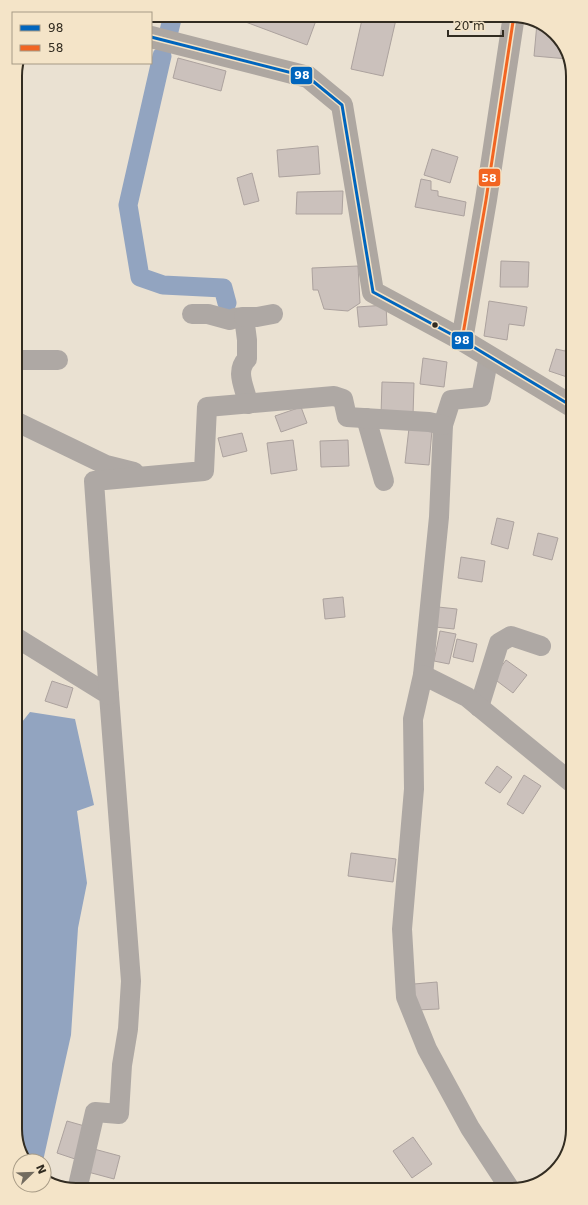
<svg xmlns="http://www.w3.org/2000/svg" width="588" height="1205" font-family="'DejaVu Sans',sans-serif">
	<style>
		.water { fill: #92a4c0 }
		.lines { fill: none; stroke-linecap: round; stroke-linejoin: round }
		.canal { stroke: #92a4c0; stroke-width: 19 }
		.building { fill: #cbc1bc; stroke: #aca29e }
		.street { stroke: #aea8a4; stroke-width: 20 }
		.secondary { stroke: #aea7a1; stroke-width: 22 }
		.bus-1-casing { stroke: #f4e4c8; stroke-width: 6 }
		.bus-2-casing { stroke: #f4e4c8; stroke-width: 6 }
		.bus-1 { stroke: #0065bd; stroke-width: 3 }
		.bus-2 { stroke: #f26522; stroke-width: 3 }
		.bus-dot { fill: #322c21; stroke: #f4e4c8; stroke-width: 1.5 }
		.rim { fill: none; stroke: #322c21; stroke-width: 2 }
		.line-badge { stroke: #f4e4c8; stroke-width: 1.5 }
		.badge-label { font-size: 11px; text-anchor: middle; font-weight: bold; fill: #fff }
	</style>
	<rect width="100%" height="100%" fill="#eae1d2"/>
	<path class="water" d="M 30,712 L 75,719 L 94,805 L 77,811 L 87,883 L 78,928 L 71,1035 L 43,1161 L 27,1161 L 20,1152 L 18,727 Z"/>
	<g class="lines">
		<g class="canal">
			<path d="M 169,31 L 173,15"/>
			<path d="M 162,56 L 128,205 L 140,277 L 163,285 L 223,288 L 227,303"/>
		</g>
	</g>
	<g class="building">
		<path d="M 227,15 L 318,15 L 307,45 Z"/>
		<path d="M 363,15 L 397,15 L 383,76 L 351,69 Z"/>
		<path d="M 537,23 L 549,28 L 568,53 L 568,59 L 534,56 Z"/>
		<path d="M 178,58 L 226,71 L 221,91 L 173,78 Z"/>
		<path d="M 318,146 L 320,174 L 279,177 L 277,150 Z"/>
		<path d="M 432,149 L 458,157 L 450,183 L 424,175 Z"/>
		<path d="M 252,173 L 259,201 L 244,205 L 237,178 Z"/>
		<path d="M 421,179 L 431,181 L 431,190 L 438,191 L 438,196 L 466,202 L 464,216 L 415,207 Z"/>
		<path d="M 343,191 L 342,214 L 296,214 L 297,192 Z"/>
		<path d="M 501,261 L 529,262 L 528,287 L 500,287 Z"/>
		<path d="M 358,266 L 360,303 L 348,311 L 324,309 L 318,290 L 313,290 L 312,268 Z"/>
		<path d="M 489,301 L 527,307 L 524,326 L 509,324 L 507,340 L 484,336 Z"/>
		<path d="M 386,305 L 387,325 L 359,327 L 357,307 Z"/>
		<path d="M 568,339 L 570,340 L 570,378 L 549,371 L 556,349 L 565,351 Z"/>
		<path d="M 423,358 L 447,362 L 444,387 L 420,384 Z"/>
		<path d="M 382,382 L 414,383 L 413,416 L 381,415 Z"/>
		<path d="M 301,407 L 307,423 L 281,432 L 275,416 Z"/>
		<path d="M 409,428 L 432,430 L 429,465 L 405,463 Z"/>
		<path d="M 242,433 L 247,451 L 223,457 L 218,438 Z"/>
		<path d="M 293,440 L 297,470 L 271,474 L 267,443 Z"/>
		<path d="M 348,440 L 349,466 L 321,467 L 320,441 Z"/>
		<path d="M 497,518 L 514,522 L 508,549 L 491,544 Z"/>
		<path d="M 538,533 L 558,538 L 552,560 L 533,555 Z"/>
		<path d="M 461,557 L 485,561 L 482,582 L 458,578 Z"/>
		<path d="M 343,597 L 345,617 L 325,619 L 323,599 Z"/>
		<path d="M 438,607 L 457,609 L 454,629 L 435,627 Z"/>
		<path d="M 440,631 L 456,634 L 449,664 L 434,661 Z"/>
		<path d="M 457,639 L 477,644 L 473,662 L 453,657 Z"/>
		<path d="M 506,660 L 527,675 L 513,693 L 493,678 Z"/>
		<path d="M 52,681 L 73,688 L 67,708 L 45,701 Z"/>
		<path d="M 497,766 L 512,777 L 500,793 L 485,783 Z"/>
		<path d="M 524,775 L 541,786 L 523,814 L 507,804 Z"/>
		<path d="M 351,853 L 396,859 L 393,882 L 348,876 Z"/>
		<path d="M 437,982 L 439,1009 L 416,1010 L 414,984 Z"/>
		<path d="M 67,1121 L 88,1127 L 78,1160 L 57,1153 Z"/>
		<path d="M 413,1137 L 432,1164 L 412,1178 L 393,1151 Z"/>
		<path d="M 94,1149 L 120,1156 L 114,1179 L 88,1172 Z"/>
	</g>
	<g class="lines">
		<g class="street">
			<path d="M 192,314 L 208,314 L 230,320 L 235,318 L 244,317 L 247,340 L 247,359 C 234,372 246,389 248,404"/>
			<path d="M 244,317 L 257,317 L 273,314"/>
			<path d="M 16,360 L 58,360"/>
			<path d="M 366,418 L 384,481"/>
			<path d="M 17,422 L 106,465 L 134,472"/>
			<path d="M 17,638 L 109,695 L 131,981 L 128,1029 L 122,1065 L 119,1114 L 95,1112 L 77,1190"/>
			<path d="M 423,675 L 439,517 L 443,425 L 451,400 L 481,397 L 489,356"/>
			<path d="M 109,695 L 94,481 L 204,471 L 207,407 L 334,396 L 343,399 L 347,417 L 429,422 L 443,425"/>
			<path d="M 479,707 L 499,643 L 511,636 L 541,646"/>
			<path d="M 508,1186 L 470,1128 L 427,1049 L 406,997 L 402,929 L 414,789 L 413,719 L 423,675 L 467,697 L 572,783"/>
		</g>
		<g class="secondary">
			<path d="M 151,37 L 308,77 L 342,105 L 373,292 L 462,340 L 570,405"/>
			<path d="M 462,340 L 486,200 L 514,15"/>
		</g>
		<defs>
			<path id="bus-1" d="M 151,37 L 308,77 L 342,105 L 373,292 L 462,340 L 570,405"/>
			<path id="bus-2" d="M 462,340 L 486,200 L 514,15"/>
		</defs>
		<use href="#bus-1" class="bus-1-casing"/>
		<use href="#bus-2" class="bus-2-casing"/>
		<use href="#bus-1" class="bus-1"/>
		<use href="#bus-2" class="bus-2"/>
	</g>
	<circle class="bus-dot" cx="435" cy="325" r="3.5"/>
	<path d="M0 0H588V1205H0ZM76 22H512A54 54 0 0 1 566 76V1129A54 54 0 0 1 512 1183H76A54 54 0 0 1 22 1129V76A54 54 0 0 1 76 22Z" fill="#f4e4c8" fill-rule="evenodd"/>
	<path class="rim" d="M76 22H512A54 54 0 0 1 566 76V1129A54 54 0 0 1 512 1183H76A54 54 0 0 1 22 1129V76A54 54 0 0 1 76 22Z"/>
	<g class="line-badge">
		<rect x="290" y="66" width="23" height="19" rx="4" fill="#0065bd"/>
		<rect x="478" y="168" width="23" height="19" rx="4" fill="#f26522"/>
		<rect x="451" y="331" width="23" height="19" rx="4" fill="#0065bd"/>
	</g>
	<g class="badge-label">
		<text x="302" y="79">98</text>
		<text x="489" y="182">58</text>
		<text x="462" y="344">98</text>
	</g>
	<rect x="12" y="12" width="140" height="52" fill="#f4e4c8" stroke="#a69a85"/>
	<rect x="20" y="25" width="20" height="6" fill="#0065bd" stroke="#a69a85"/>
	<text x="48" y="32" font-size="12" fill="#322c21">98</text>
	<rect x="20" y="45" width="20" height="6" fill="#f26522" stroke="#a69a85"/>
	<text x="48" y="52" font-size="12" fill="#322c21">58</text>
	<g transform="translate(32 1173) rotate(67)"><circle r="19" fill="#f4e4c8" stroke="#a69a85"/>
	<path d="M0-3L7 15L0 10L-7 15Z" fill="#726b5f"/>
	<text y="-6" font-size="11" font-weight="bold" text-anchor="middle" fill="#322c21">N</text>
	</g>
	<path d="M448 30v6h55v-6" fill="none" stroke="#322c21" stroke-width="2"/>
	<text x="454" y="30" font-size="12" fill="#322c21" stroke="#f4e4c8" stroke-width="3" paint-order="stroke">20 m</text>
</svg>
